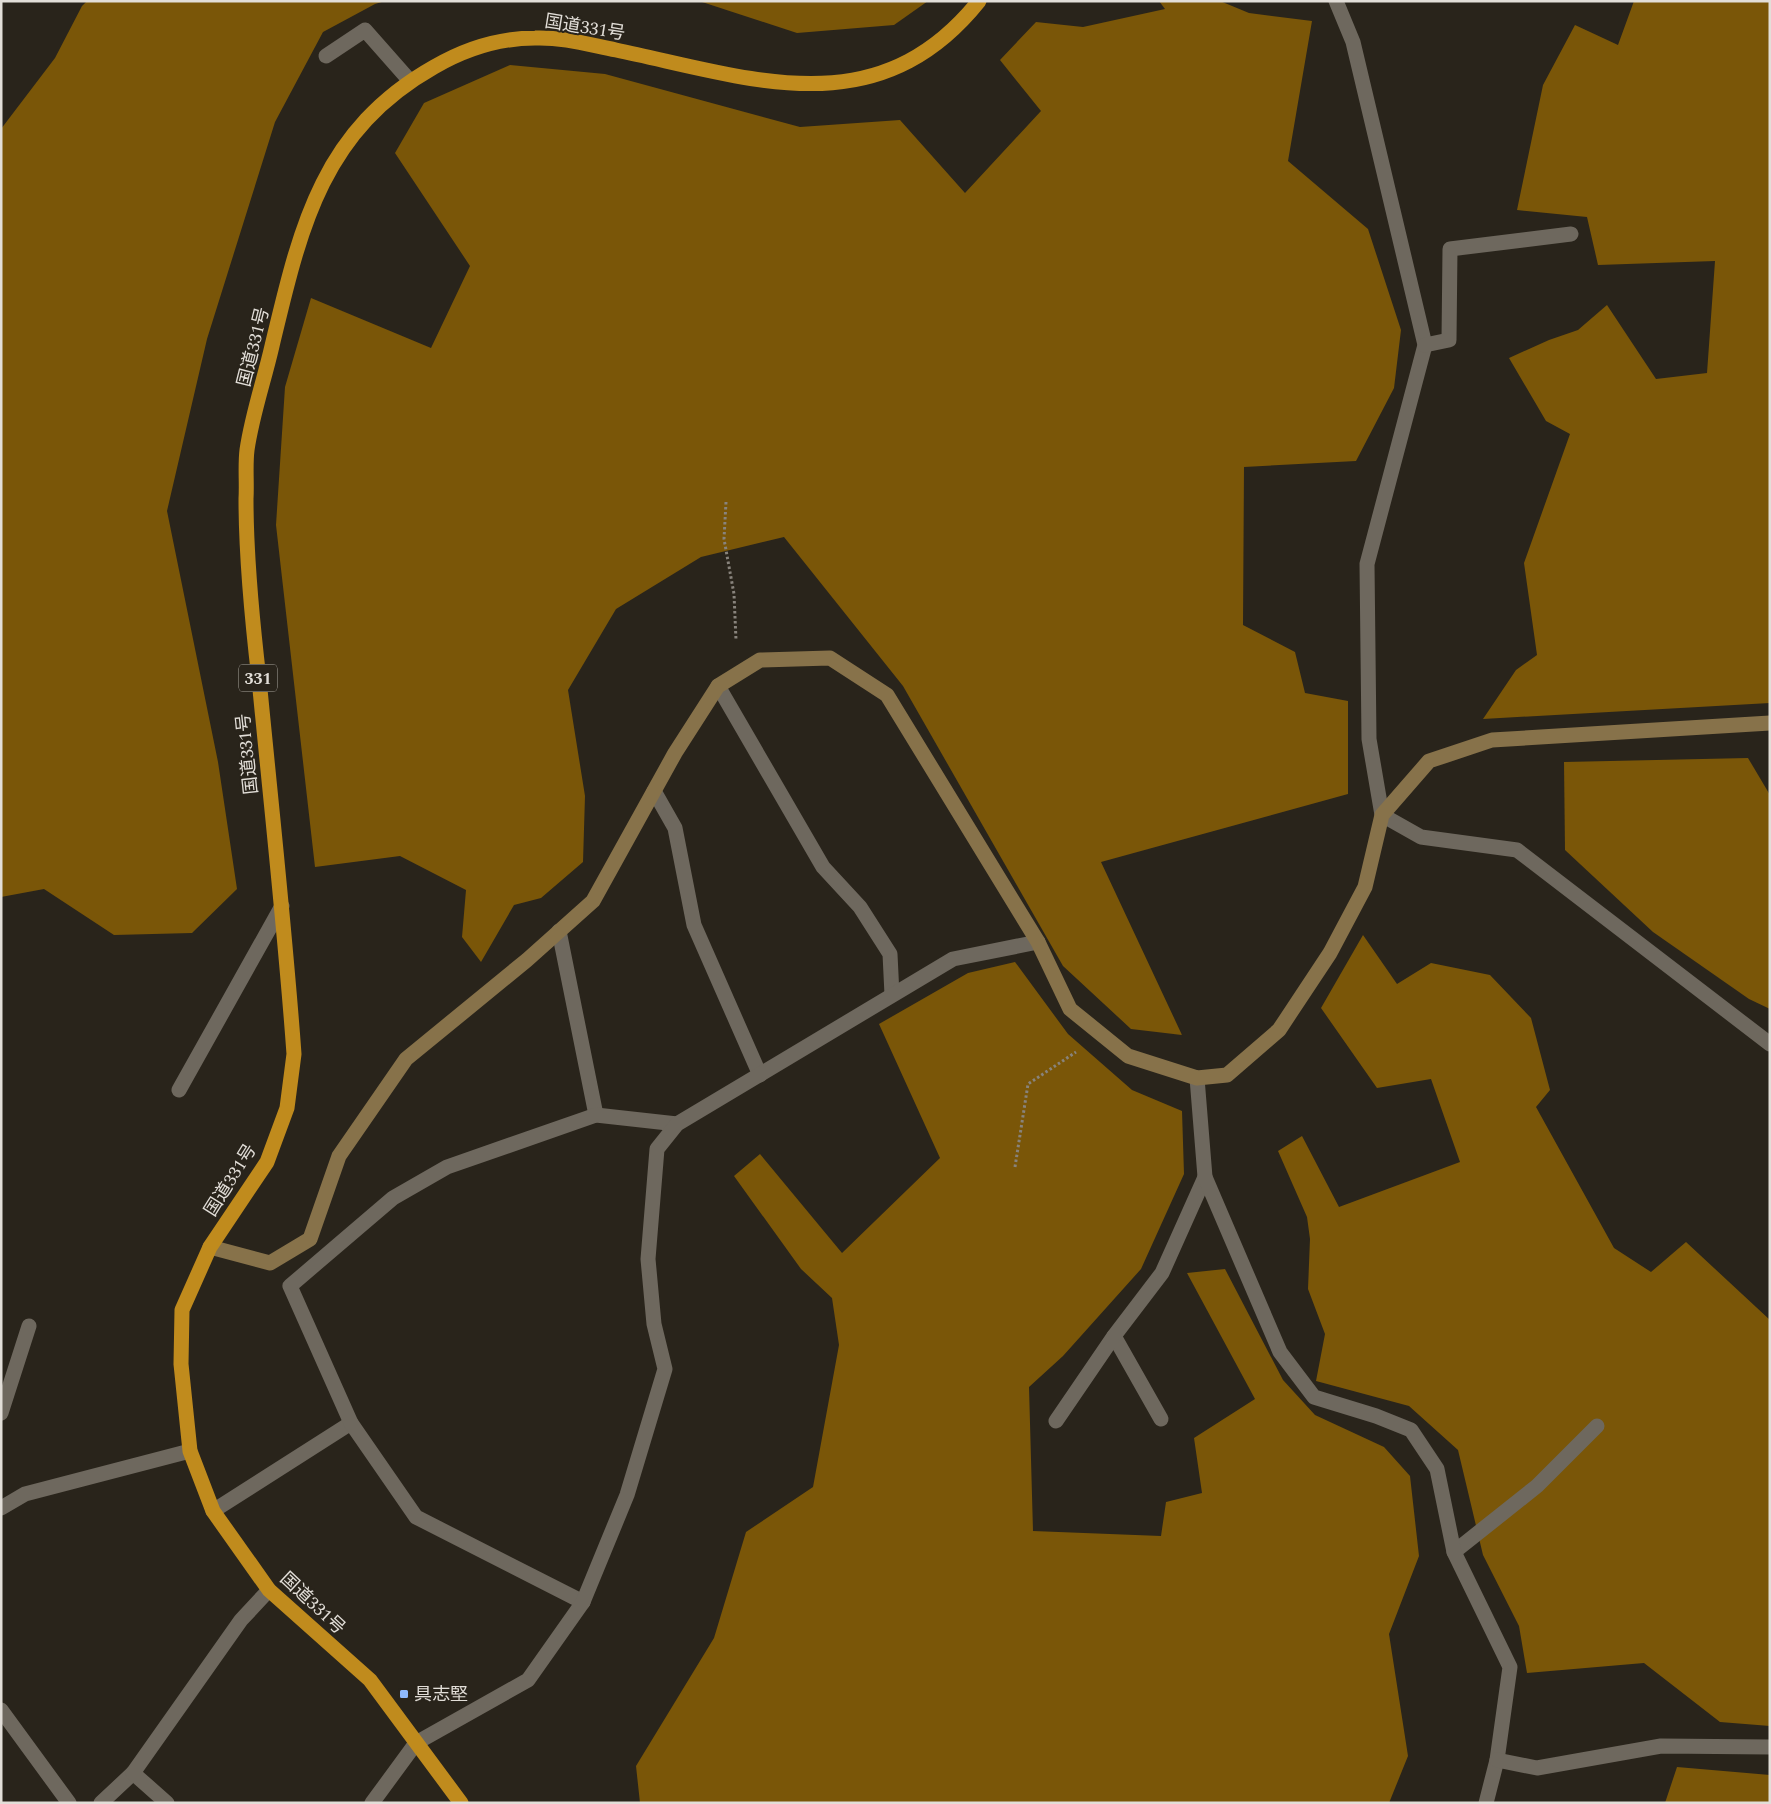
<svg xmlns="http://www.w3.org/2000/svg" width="1771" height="1804" font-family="Spectral,'Noto Sans JP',serif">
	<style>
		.forest { fill: #7a5608 }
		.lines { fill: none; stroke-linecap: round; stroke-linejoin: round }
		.path { stroke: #88837c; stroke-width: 3; stroke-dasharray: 2.5 2.5; stroke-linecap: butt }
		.lane { stroke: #6e685e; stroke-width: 15 }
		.street { stroke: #6e685e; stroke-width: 15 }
		.secondary { stroke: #87724a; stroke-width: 15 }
		.highway { stroke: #c08b1d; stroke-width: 15 }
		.poi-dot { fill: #8eb9fc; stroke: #29241b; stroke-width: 2 }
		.labels { text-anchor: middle; stroke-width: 4; stroke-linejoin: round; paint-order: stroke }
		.shield { fill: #29241b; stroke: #aaa69f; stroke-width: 1 }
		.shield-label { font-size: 16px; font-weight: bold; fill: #e2ded8 }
		.street-label { font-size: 18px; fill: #e2ded8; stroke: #29241b }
		.poi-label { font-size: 18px; fill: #e2ded8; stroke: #29241b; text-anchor: start }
	</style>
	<rect width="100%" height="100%" fill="#29241b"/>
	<g class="forest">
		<path d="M 87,1 L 385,1 L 375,4 L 323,32 L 275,122 L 207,339 L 167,511 L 218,762 L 237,889 L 192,933 L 114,935 L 44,889 L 1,897 L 1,129 L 55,58 L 82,6 Z"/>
		<path d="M 699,1 L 928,1 L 894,25 L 797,33 Z"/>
		<path d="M 1159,1 L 1220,1 L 1249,13 L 1312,21 L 1288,161 L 1368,229 L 1401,330 L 1394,388 L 1356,461 L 1244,467 L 1243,625 L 1295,652 L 1305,693 L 1348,701 L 1348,794 L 1101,862 L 1182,1035 L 1131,1029 L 1063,966 L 903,686 L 784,537 L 701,557 L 616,609 L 568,690 L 585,796 L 583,862 L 541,898 L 514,905 L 481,962 L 462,937 L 466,890 L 400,856 L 315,867 L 276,525 L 285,387 L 311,298 L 431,348 L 470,266 L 395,153 L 424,103 L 510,65 L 605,74 L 800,127 L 900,120 L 965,193 L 1041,111 L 1000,60 L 1036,22 L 1083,27 L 1165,9 Z"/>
		<path d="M 1634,1 L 1770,1 L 1770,703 L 1483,719 L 1516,670 L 1537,655 L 1524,563 L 1570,434 L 1546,421 L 1509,358 L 1549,340 L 1578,330 L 1607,305 L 1656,379 L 1707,373 L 1715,261 L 1598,265 L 1587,217 L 1517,210 L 1543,85 L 1575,25 L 1618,45 Z"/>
		<path d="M 1748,758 L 1770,795 L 1770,1009 L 1749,999 L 1653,932 L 1565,850 L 1564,762 Z"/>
		<path d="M 1363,935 L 1397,984 L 1431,963 L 1490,975 L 1531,1018 L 1550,1090 L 1536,1107 L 1614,1248 L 1651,1272 L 1686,1242 L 1770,1320 L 1770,1726 L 1720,1722 L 1644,1663 L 1527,1673 L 1519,1626 L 1483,1555 L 1458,1450 L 1409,1406 L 1316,1381 L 1325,1334 L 1308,1289 L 1310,1239 L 1307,1217 L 1278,1151 L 1302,1136 L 1339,1207 L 1460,1162 L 1431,1079 L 1377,1088 L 1321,1008 Z"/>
		<path d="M 1015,962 L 1068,1034 L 1132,1090 L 1182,1111 L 1184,1174 L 1141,1269 L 1063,1356 L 1029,1387 L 1033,1531 L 1161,1536 L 1166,1502 L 1202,1493 L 1194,1438 L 1255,1399 L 1187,1273 L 1225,1269 L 1283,1380 L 1315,1415 L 1384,1447 L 1410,1476 L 1419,1556 L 1389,1634 L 1408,1756 L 1389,1803 L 640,1803 L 636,1766 L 714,1638 L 746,1532 L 813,1487 L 839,1345 L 832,1298 L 801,1269 L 734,1176 L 760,1154 L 842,1253 L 940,1158 L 879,1024 L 968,973 Z"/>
		<path d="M 1677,1767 L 1770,1775 L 1770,1803 L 1665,1803 Z"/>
	</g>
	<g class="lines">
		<g class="path">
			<path d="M 726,502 L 724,539 L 734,594 L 736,640"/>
			<path d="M 1015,1167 L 1028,1084 L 1076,1052"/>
		</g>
		<g class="lane">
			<path d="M 326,56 L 365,30 L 410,81"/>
			<path d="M 1114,1336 L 1161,1419"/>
			<path d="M 1056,1421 L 1114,1336 L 1162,1273 L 1205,1177"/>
			<path d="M 1454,1552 L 1537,1486 L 1597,1426"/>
		</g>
		<g class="street">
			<path d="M 1336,1 L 1353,42 L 1425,345 L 1367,564 L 1369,739 L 1382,815 L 1421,837 L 1517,850 L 1770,1044"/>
			<path d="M 1425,345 L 1449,340 L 1450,249 L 1571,234"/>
			<path d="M 718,686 L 823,867 L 860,907 L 890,954 L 892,995"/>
			<path d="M 654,791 L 675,828 L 694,925 L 760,1075"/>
			<path d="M 559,931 L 596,1115"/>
			<path d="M 1197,1078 L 1205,1177 L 1280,1352 L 1314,1397 L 1376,1416 L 1411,1430 L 1437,1469 L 1454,1552 L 1510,1667 L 1497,1760 L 1486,1803"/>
			<path d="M 179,1090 L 282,906"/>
			<path d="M 1,1413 L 29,1326"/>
			<path d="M 1,1508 L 25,1494 L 190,1451"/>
			<path d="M 213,1511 L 351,1423"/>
			<path d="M 583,1602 L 416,1517 L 351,1423 L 290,1286 L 393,1198 L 447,1167 L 596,1115 L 677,1124"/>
			<path d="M 1,1710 L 69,1803"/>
			<path d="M 1497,1760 L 1537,1768 L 1661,1746 L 1770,1747"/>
			<path d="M 101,1803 L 133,1773"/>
			<path d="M 167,1803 L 133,1773 L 241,1620 L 269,1590"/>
			<path d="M 372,1803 L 416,1743 L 528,1680 L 583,1602 L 627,1495 L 665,1369 L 654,1324 L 648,1259 L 657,1149 L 677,1124 L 953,959 L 1038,942"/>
		</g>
		<path class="secondary" d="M 210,1247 L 270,1263 L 310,1239 L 339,1156 L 406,1059 L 527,960 L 593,901 L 675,753 L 718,686 L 760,660 L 830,658 L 887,695 L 1038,942 L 1070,1009 L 1128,1056 L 1197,1078 L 1227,1075 L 1279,1030 L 1330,953 L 1365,887 L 1382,815 L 1429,761 L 1492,740 L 1770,723"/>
		<path class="highway" d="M 461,1803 L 370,1680 L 269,1590 L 213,1511 L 190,1451 L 181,1364 L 182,1310 L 210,1247 L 267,1162 L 287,1108 L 294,1054 C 285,929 271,804 259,679 C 252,619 246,559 246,499 C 247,483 245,466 247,450 C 252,415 264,381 272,346 C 300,229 321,131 434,67 C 465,49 499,38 535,38 C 563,37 590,45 616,50 C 751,78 877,128 979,1"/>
	</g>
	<rect class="poi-dot" x="399" y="1689" width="10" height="10" rx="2.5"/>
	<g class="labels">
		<rect class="shield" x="239" y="664.5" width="38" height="27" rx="4"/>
		<g class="shield-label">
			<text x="258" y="684">331</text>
		</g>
		<g class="street-label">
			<text transform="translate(585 27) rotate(9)" y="6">国道331号</text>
			<text transform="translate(253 347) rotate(-76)" y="6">国道331号</text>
			<text transform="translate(247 754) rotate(-96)" y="6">国道331号</text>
			<text transform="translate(230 1180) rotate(-58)" y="6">国道331号</text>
			<text transform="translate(313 1603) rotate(43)" y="6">国道331号</text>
		</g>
		<g class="poi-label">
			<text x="414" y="1700">具志堅</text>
		</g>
	</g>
	<rect width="1771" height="1804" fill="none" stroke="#e2ded8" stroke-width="5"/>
</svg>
